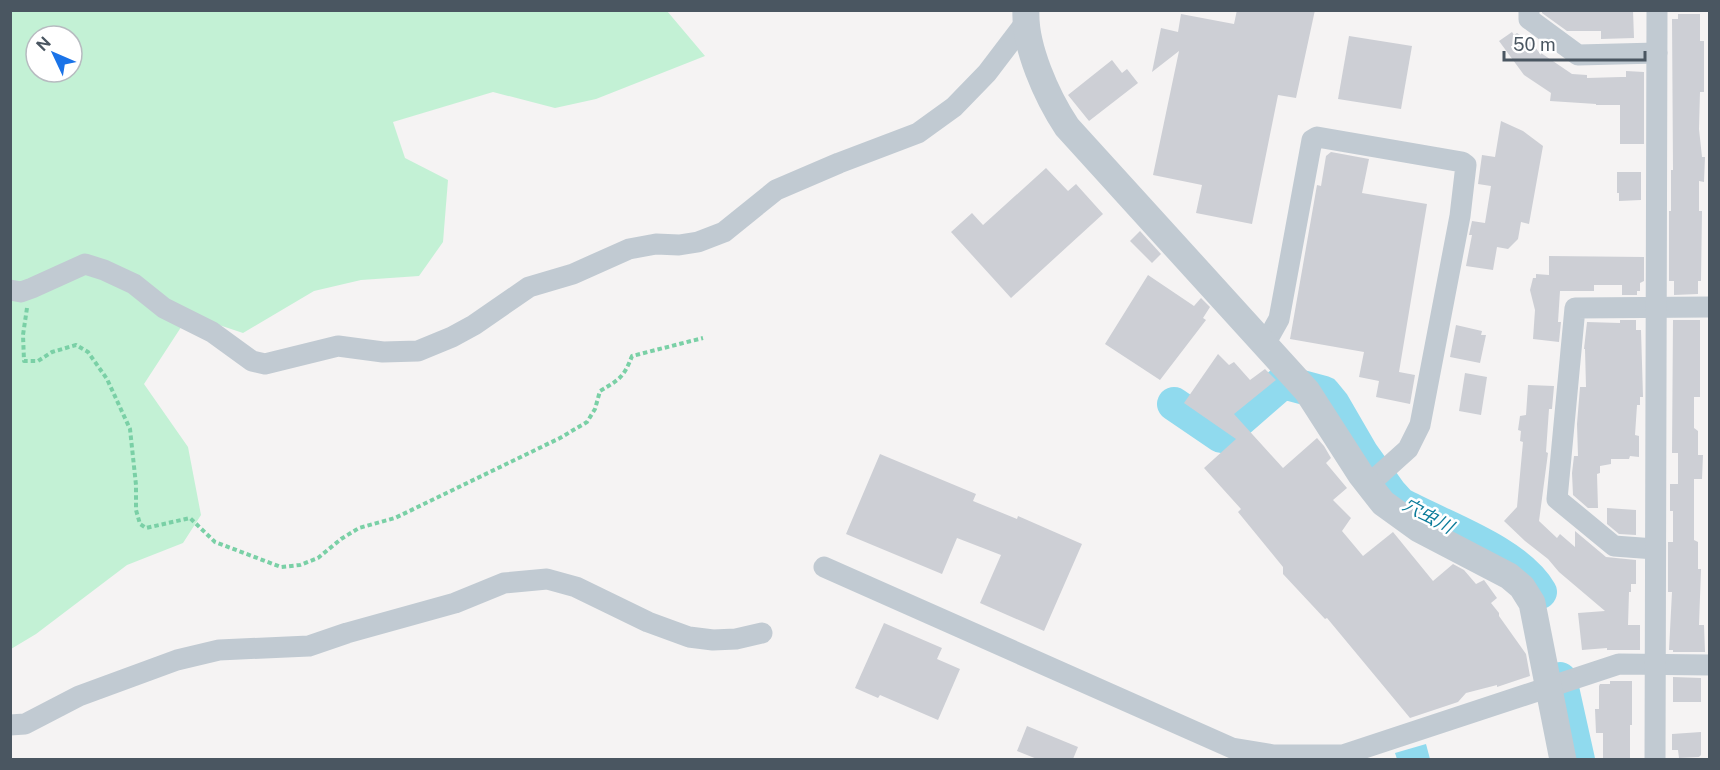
<svg xmlns="http://www.w3.org/2000/svg" width="1720" height="770" font-family="'Public Sans','Noto Sans JP',sans-serif">
	<style>
		.green { fill: #c3f1d5; fill-rule: evenodd }
		.water { fill: #90daee }
		.lines { fill: none; stroke-linecap: round; stroke-linejoin: round }
		.river { stroke: #90daee; stroke-width: 34 }
		.building { fill: #cdcfd5 }
		.path { stroke: #7ad0a6; stroke-width: 4; stroke-dasharray: 4.5 3; stroke-linecap: butt }
		.minor { stroke: #c1cad2; stroke-width: 21 }
		.tertiary { stroke: #c1cad2; stroke-width: 27 }
		.labels { text-anchor: middle; stroke-width: 5; stroke-linejoin: round; paint-order: stroke }
		.water-label { font-size: 18px; font-style: italic; fill: #0c7c9b; stroke: #fff }
	</style>
	<rect width="100%" height="100%" fill="#f5f3f3"/>
	<path class="green" d="M 11,11 L 667,11 L 705,56 L 596,99 L 555,108 L 493,92 L 393,122 L 405,158 L 448,180 L 443,242 L 419,276 L 361,280 L 314,291 L 243,333 L 189,315 L 144,384 L 188,447 L 201,515 L 183,543 L 127,565 L 36,634 L 11,649 ZM 36,36 L 72,36 L 72,72 L 36,72 Z"/>
	<path class="water" d="M 1426,744 L 1430,759 L 1397,759 L 1395,753 Z"/>
	<g class="lines">
		<g class="river">
			<path d="M 1174,404 L 1221,436 L 1283,382 L 1324,393 L 1333,404 L 1362,454 L 1390,493 L 1400,504 C 1442,527 1516,551 1540,592"/>
			<path d="M 1560,679 L 1578,760"/>
		</g>
	</g>
	<g class="building">
		<path d="M 1237,10 L 1315,10 L 1296,98 L 1278,95 L 1252,224 L 1196,213 L 1202,185 L 1153,175 L 1179,51 L 1152,72 L 1161,28 L 1178,32 L 1181,14 L 1234,24 Z"/>
		<path d="M 1542,10 L 1633,10 L 1634,38 L 1601,39 L 1601,31 L 1567,31 L 1542,13 Z"/>
		<path d="M 1678,14 L 1700,14 L 1700,41 L 1704,41 L 1704,92 L 1700,92 L 1699,129 L 1702,157 L 1705,157 L 1704,182 L 1699,181 L 1699,211 L 1702,211 L 1701,281 L 1698,281 L 1698,294 L 1674,295 L 1674,281 L 1669,281 L 1669,211 L 1671,211 L 1671,170 L 1673,170 L 1672,19 L 1678,19 Z"/>
		<path d="M 1512,32 L 1514,35 L 1517,33 L 1532,43 L 1541,55 L 1541,53 L 1572,74 L 1587,75 L 1587,78 L 1621,77 L 1626,77 L 1626,71 L 1644,72 L 1644,144 L 1620,144 L 1620,105 L 1596,105 L 1596,104 L 1550,101 L 1551,93 L 1524,75 L 1499,41 Z"/>
		<path d="M 1349,36 L 1412,46 L 1401,109 L 1338,99 Z"/>
		<path d="M 1112,60 L 1122,73 L 1127,69 L 1138,83 L 1089,121 L 1068,95 Z"/>
		<path d="M 1501,121 L 1523,131 L 1543,146 L 1529,224 L 1521,222 L 1518,239 L 1508,249 L 1497,247 L 1493,270 L 1466,266 L 1472,235 L 1469,235 L 1472,221 L 1485,223 L 1491,186 L 1478,184 L 1482,155 L 1495,157 Z"/>
		<path d="M 1331,152 L 1369,159 L 1362,193 L 1427,204 L 1399,372 L 1415,375 L 1410,404 L 1376,397 L 1379,381 L 1359,377 L 1364,352 L 1290,339 L 1317,185 L 1321,186 L 1326,156 Z"/>
		<path d="M 1046,168 L 1068,191 L 1076,184 L 1103,214 L 1011,298 L 951,232 L 972,213 L 983,225 Z"/>
		<path d="M 1617,172 L 1641,172 L 1641,200 L 1619,201 L 1619,193 L 1617,193 Z"/>
		<path d="M 1140,231 L 1161,254 L 1152,263 L 1130,241 Z"/>
		<path d="M 1549,256 L 1644,257 L 1644,281 L 1640,283 L 1640,291 L 1637,291 L 1637,295 L 1622,295 L 1622,285 L 1594,285 L 1594,291 L 1560,291 L 1558,322 L 1561,322 L 1559,342 L 1533,339 L 1535,310 L 1530,290 L 1533,278 L 1536,278 L 1536,274 L 1549,275 Z"/>
		<path d="M 1148,275 L 1194,306 L 1201,298 L 1210,307 L 1203,318 L 1206,320 L 1160,380 L 1105,344 Z"/>
		<path d="M 1620,320 L 1636,320 L 1636,330 L 1641,330 L 1643,397 L 1640,397 L 1640,405 L 1637,405 L 1635,435 L 1639,436 L 1639,457 L 1630,456 L 1629,459 L 1611,459 L 1611,464 L 1600,466 L 1600,473 L 1597,474 L 1598,508 L 1588,508 L 1573,495 L 1572,473 L 1574,456 L 1578,456 L 1577,424 L 1580,387 L 1586,387 L 1585,349 L 1584,349 L 1587,322 L 1620,323 Z"/>
		<path d="M 1673,320 L 1700,320 L 1700,397 L 1694,397 L 1694,428 L 1698,431 L 1698,455 L 1703,455 L 1702,479 L 1694,479 L 1694,540 L 1698,542 L 1698,569 L 1701,569 L 1699,625 L 1704,625 L 1705,652 L 1673,652 L 1673,650 L 1669,650 L 1672,592 L 1668,592 L 1668,542 L 1673,542 L 1673,511 L 1670,511 L 1670,484 L 1678,484 L 1678,453 L 1672,453 Z"/>
		<path d="M 1456,325 L 1482,331 L 1481,335 L 1486,335 L 1480,363 L 1450,357 Z"/>
		<path d="M 1218,354 L 1229,365 L 1234,362 L 1250,380 L 1265,369 L 1276,380 L 1234,414 L 1283,468 L 1317,438 L 1324,446 L 1331,458 L 1326,463 L 1347,488 L 1333,500 L 1351,518 L 1342,531 L 1363,556 L 1393,532 L 1433,581 L 1453,564 L 1464,570 L 1476,584 L 1484,580 L 1497,598 L 1491,603 L 1499,613 L 1499,616 L 1526,654 L 1530,676 L 1497,687 L 1497,685 L 1466,693 L 1458,702 L 1410,718 L 1327,618 L 1325,619 L 1283,574 L 1283,567 L 1238,512 L 1241,509 L 1204,468 L 1236,439 L 1184,403 Z"/>
		<path d="M 1465,373 L 1487,377 L 1481,415 L 1459,411 Z"/>
		<path d="M 1528,385 L 1554,386 L 1552,409 L 1549,409 L 1546,452 L 1548,453 L 1539,521 L 1557,538 L 1560,534 L 1575,547 L 1575,531 L 1606,557 L 1636,560 L 1636,584 L 1631,584 L 1631,592 L 1629,592 L 1628,625 L 1640,625 L 1640,650 L 1607,650 L 1607,648 L 1582,650 L 1578,613 L 1605,611 L 1559,572 L 1548,559 L 1525,541 L 1504,521 L 1517,507 L 1523,442 L 1520,441 L 1521,431 L 1518,430 L 1520,416 L 1526,415 Z"/>
		<path d="M 880,454 L 976,494 L 973,501 L 1017,519 L 1018,516 L 1082,544 L 1044,631 L 980,603 L 1001,555 L 957,538 L 942,574 L 846,534 Z"/>
		<path d="M 1607,508 L 1636,510 L 1636,535 L 1619,534 L 1607,524 Z"/>
		<path d="M 884,623 L 942,648 L 937,659 L 960,669 L 938,720 L 880,695 L 878,698 L 855,688 Z"/>
		<path d="M 1673,677 L 1701,678 L 1701,702 L 1673,702 Z"/>
		<path d="M 1610,681 L 1632,681 L 1632,725 L 1630,725 L 1630,759 L 1603,759 L 1603,733 L 1596,733 L 1595,709 L 1599,709 L 1599,686 L 1600,684 L 1610,684 Z"/>
		<path d="M 1027,726 L 1078,747 L 1073,759 L 1037,759 L 1017,751 Z"/>
		<path d="M 1701,732 L 1701,755 L 1699,757 L 1679,758 L 1678,750 L 1672,750 L 1672,734 Z"/>
	</g>
	<g class="lines">
		<path class="path" d="M 27,308 L 23,335 L 24,361 L 38,361 L 52,352 L 76,345 L 88,352 L 107,379 L 130,429 L 136,485 L 136,510 L 140,524 L 146,528 L 190,518 L 215,542 L 281,567 L 300,565 L 318,558 L 341,539 L 359,528 L 395,518 L 560,438 L 587,422 L 595,409 L 600,391 C 619,380 624,377 632,356 L 703,338"/>
		<g class="minor">
			<path d="M 1529,10 L 1529,19 L 1578,55 L 1657,53"/>
			<path d="M 10,290 L 21,292 L 32,288 L 85,264 L 104,270 L 134,284 L 164,308 L 212,332 L 252,361 L 265,364 L 338,346 L 383,352 L 418,351 L 452,337 L 474,325 L 529,287 L 573,274 L 629,249 L 656,244 L 679,245 L 698,242 L 724,232 L 776,190 L 839,163 L 918,133 L 954,107 L 987,73 L 1025,23"/>
			<path d="M 1265,344 L 1279,319 L 1312,140 L 1317,137 L 1462,162 L 1466,165 L 1460,216 L 1420,425 L 1408,449 L 1368,485"/>
			<path d="M 1655,549 L 1614,546 L 1557,499 L 1575,308 L 1710,307"/>
			<path d="M 824,567 L 1232,748 L 1274,755 L 1343,755 L 1619,664 L 1710,665"/>
			<path d="M 10,725 L 25,724 L 79,696 L 177,660 L 219,650 L 309,646 L 347,633 L 455,603 L 504,583 L 547,579 L 576,587 L 648,622 L 689,637 L 713,640 L 736,639 L 762,633"/>
			<path d="M 1655,760 L 1657,10"/>
		</g>
		<path class="tertiary" d="M 1026,10 C 1024,46 1047,97 1067,127 L 1307,391 L 1361,475 L 1383,503 L 1419,529 L 1509,576 L 1522,587 L 1532,603 L 1563,760"/>
	</g>
	<g class="labels">
		<g class="water-label">
			<text transform="translate(1428 516) rotate(28)" y="6">穴虫川</text>
		</g>
	</g>
	<rect width="1720" height="770" fill="none" stroke="#4a5661" stroke-width="24"/>
	<g transform="translate(54 54) rotate(314)"><circle r="28" fill="#ffffff" stroke="#b7bbc0" stroke-width="1.5"/>
	<path d="M0-4.5L10 22L0 15L-10 22Z" fill="#1a73e8"/>
	<text y="-9" font-size="16" font-weight="bold" text-anchor="middle" fill="#4a5661">N</text>
	</g>
	<path d="M1504 51v9h141v-9" fill="none" stroke="#4a5661" stroke-width="3"/>
	<text x="1513" y="51" font-size="18" fill="#4a5661" stroke="#ffffff" stroke-width="4.5" paint-order="stroke">50 m</text>
</svg>
